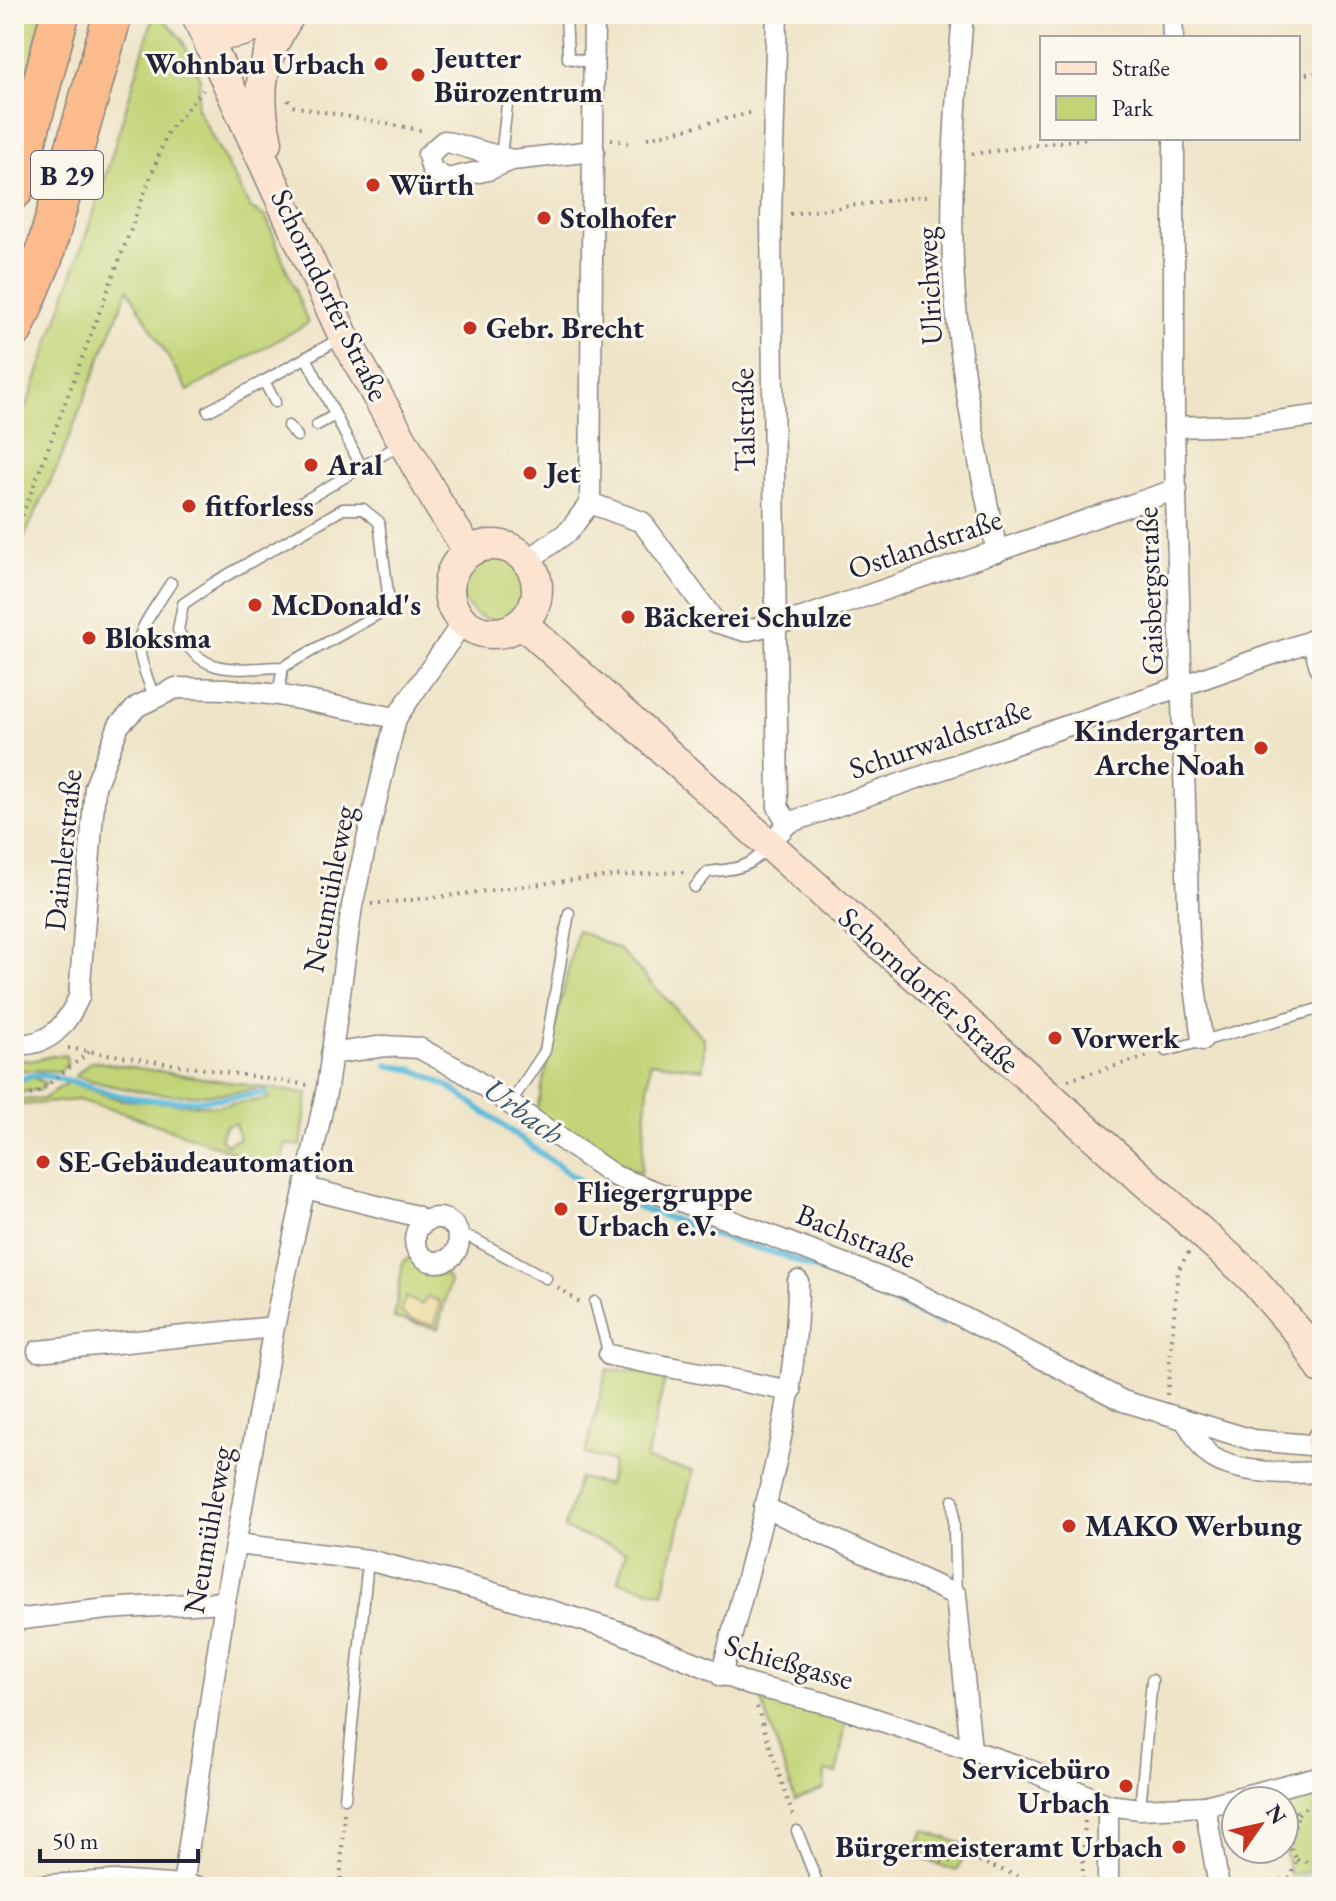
<svg xmlns="http://www.w3.org/2000/svg" width="1336" height="1901" font-family="'EB Garamond',serif">
	<style>
		.green { fill: #c2d477; stroke: #727b59; stroke-width: 2; fill-rule: evenodd }
		.sand { fill: #eeda9e; stroke: #887e6c; stroke-width: 2 }
		.lines { fill: none; stroke-linecap: round; stroke-linejoin: round }
		.stream { stroke: #5dbcdb; stroke-width: 6 }
		.lane-casing { stroke: #888381; stroke-width: 13 }
		.street-casing { stroke: #888381; stroke-width: 23 }
		.secondary-casing { stroke: #888381; stroke-width: 33 }
		.highway-casing { stroke: #888381; stroke-width: 41 }
		.path { stroke: #888381; stroke-width: 4; stroke-dasharray: 2 6; stroke-linecap: butt }
		.lane { stroke: #fff; stroke-width: 10 }
		.street { stroke: #fff; stroke-width: 20 }
		.secondary { stroke: #fde4d1; stroke-width: 30 }
		.highway { stroke: #fbbb8c; stroke-width: 38 }
		.poi-dot { fill: #c8321e; stroke: #fbf7ec; stroke-width: 3 }
		.labels { text-anchor: middle; stroke-width: 6; stroke-linejoin: round; paint-order: stroke }
		.shield { fill: #fbf7ec; stroke: #636270; stroke-width: 2 }
		.shield-label { font-size: 28px; font-weight: bold; fill: #22223b }
		.poi-label { font-size: 30px; font-weight: bold; fill: #22223b; stroke: #fbf7ec; text-anchor: start }
		.street-label { font-size: 30px; fill: #22223b; stroke: #fbf7ec }
		.water-label { font-size: 32px; font-style: italic; fill: #375873; stroke: #fbf7ec }
	</style>
	<rect width="100%" height="100%" fill="#fbf7ec"/>
	<filter id="ink" filterUnits="userSpaceOnUse"><feTurbulence type="fractalNoise" baseFrequency=".0125" numOctaves="2"/><feDisplacementMap in="SourceGraphic" scale="16" xChannelSelector="R" yChannelSelector="G"/><feConvolveMatrix kernelMatrix="1 2 1 2 8 2 1 2 1" color-interpolation-filters="sRGB"/></filter>
	<filter id="wash" filterUnits="userSpaceOnUse"><feTurbulence type="fractalNoise" baseFrequency=".006" numOctaves="4" result="noise"/><feDisplacementMap in="SourceGraphic" scale="32" xChannelSelector="R" yChannelSelector="G"/><feGaussianBlur stdDeviation="1.8" result="paint"/><feColorMatrix in="noise" values="0 0 0 0 0 0 0 0 0 0 0 0 0 0 0 0 0 1.4 0 .05"/><feComposite in="paint" operator="in"/></filter>
	<g filter="url(#wash)">
		<rect width="100%" height="100%" fill="#efe4c7"/>
		<g class="green">
			<path d="M 14,14 L 44,14 L 14,122 Z"/>
			<path d="M 154,14 L 159,14 L 182,39 L 200,79 L 197,108 L 251,209 L 266,217 L 308,323 L 188,391 L 128,289 L 58,465 L 14,559 L 14,432 L 33,390 L 102,188 Z"/>
			<circle cx="495" cy="587" r="33"/>
			<path d="M 577,930 L 620,950 L 704,1039 L 703,1069 L 650,1062 L 641,1173 L 596,1155 L 536,1113 Z"/>
			<path d="M 57,1055 L 66,1056 L 67,1065 L 60,1071 L 14,1070 L 14,1059 L 30,1061 Z"/>
			<path d="M 91,1061 L 308,1094 L 301,1146 L 286,1144 L 280,1169 L 127,1114 L 78,1100 L 14,1106 L 14,1100 L 43,1099 L 68,1082 L 121,1100 L 217,1106 L 268,1099 L 264,1088 C 193,1100 144,1097 75,1076 ZM 235,1123 L 239,1138 L 226,1145 L 220,1138 L 225,1126 Z"/>
			<path d="M 33,1077 L 46,1084 L 39,1090 L 14,1093 L 14,1079 L 24,1081 Z"/>
			<path d="M 411,1257 L 430,1275 L 444,1274 L 450,1281 L 438,1329 L 394,1318 L 403,1261 Z"/>
			<path d="M 607,1369 L 666,1375 L 646,1460 L 693,1471 L 663,1593 L 618,1581 L 626,1551 L 564,1529 L 579,1478 L 608,1485 L 613,1462 L 585,1454 Z"/>
			<path d="M 776,1697 L 847,1716 L 837,1773 L 825,1771 L 824,1789 L 795,1800 L 761,1698 Z"/>
			<path d="M 1322,1792 L 1322,1870 L 1290,1875 L 1284,1843 L 1284,1803 Z"/>
			<path d="M 924,1830 L 969,1846 L 956,1871 L 912,1855 Z"/>
		</g>
		<path class="sand" d="M 406,1297 L 422,1305 L 427,1297 L 440,1301 L 435,1325 L 410,1320 L 400,1311 Z"/>
		<g class="lines">
			<g class="stream">
				<path d="M 387,1065 L 415,1070 L 448,1086 L 592,1190 L 729,1240 L 783,1255 L 942,1324"/>
				<path d="M 14,1076 L 22,1079 C 38,1071 52,1078 69,1081 C 88,1084 105,1093 123,1096 C 170,1105 219,1100 266,1093"/>
				<path d="M 1319,1878 L 1322,1877"/>
				<path d="M 1271,1886 L 1310,1879"/>
			</g>
		</g>
	</g>
	<g filter="url(#ink)">
		<g class="lines">
			<defs>
				<g id="lane">
					<path d="M 566,14 L 568,58 L 594,63"/>
					<path d="M 501,156 L 507,105"/>
					<path d="M 306,357 L 362,468"/>
					<path d="M 275,402 L 264,381 L 343,337"/>
					<path d="M 208,411 L 264,381"/>
					<path d="M 317,425 L 335,415"/>
					<path d="M 288,426 L 297,436"/>
					<path d="M 294,507 L 401,444"/>
					<path d="M 278,695 L 283,667 L 378,614 L 389,602 L 379,522 L 363,509 L 343,509 L 217,581 L 183,604 L 178,630 C 202,679 236,668 283,667"/>
					<path d="M 154,696 C 129,633 136,638 171,583"/>
					<path d="M 695,887 L 708,872 C 733,869 750,869 766,848"/>
					<path d="M 1166,1051 L 1322,1008"/>
					<path d="M 509,1105 L 545,1051 L 569,913"/>
					<path d="M 458,1235 L 472,1238 L 546,1278"/>
					<path d="M 595,1302 L 609,1355"/>
					<path d="M 953,1500 L 956,1595"/>
					<path d="M 345,1798 L 368,1560"/>
					<path d="M 1140,1809 L 1152,1680"/>
					<path d="M 797,1831 L 819,1887"/>
				</g>
				<g id="street">
					<path d="M 777,14 L 771,217 L 778,807 L 788,823"/>
					<path d="M 963,14 C 956,97 950,180 953,263 C 957,361 978,457 997,552"/>
					<path d="M 1172,14 L 1173,38"/>
					<path d="M 1174,138 L 1174,427 L 1189,940 L 1202,1040"/>
					<path d="M 512,160 L 488,170 L 447,179 L 432,170 L 428,155 L 444,141 L 512,160 L 594,151"/>
					<path d="M 1174,427 L 1247,425 L 1322,415"/>
					<path d="M 590,503 L 642,522 L 715,622 L 745,631 L 802,618 L 1177,489"/>
					<path d="M 527,561 L 569,531 L 590,503 L 594,14"/>
					<path d="M 1312,640 L 1322,673"/>
					<path d="M 781,831 L 788,823 L 1322,637"/>
					<path d="M 14,1044 C 49,1047 66,1026 79,997 L 95,787 L 119,725 L 138,706 L 176,688 L 226,689 L 278,695 L 396,718"/>
					<path d="M 331,1054 L 385,1046 L 419,1048 L 465,1073 L 615,1176 L 907,1288 L 1123,1401 L 1253,1440 L 1321,1446"/>
					<path d="M 306,1188 L 416,1216 L 424,1223"/>
					<circle cx="437" cy="1240" r="22"/>
					<path d="M 38,1351 L 274,1327"/>
					<path d="M 609,1355 L 791,1391"/>
					<path d="M 1186,1422 C 1194,1432 1202,1451 1212,1457 C 1237,1474 1294,1475 1322,1471"/>
					<path d="M 764,1507 L 956,1595 L 971,1750"/>
					<path d="M 237,1544 L 368,1560 L 487,1591 L 617,1631 L 750,1685 L 833,1705 L 1025,1768 L 1108,1805 L 1140,1809 L 1205,1806 L 1322,1776"/>
					<path d="M 14,1620 L 107,1609 L 225,1602"/>
					<path d="M 721,1676 C 754,1546 798,1415 798,1281"/>
					<path d="M 1108,1805 L 1108,1887"/>
					<path d="M 1205,1806 L 1219,1887"/>
					<path d="M 183,1885 L 225,1602 L 274,1327 L 327,1088 L 352,906 L 370,827 L 396,718 L 463,622"/>
					<path d="M 18,1887 L 113,1881 L 198,1887"/>
				</g>
				<g id="secondary">
					<path d="M 196,14 L 344,337 L 440,507 L 469,551"/>
					<path d="M 205,32 C 236,37 250,31 275,14"/>
					<path d="M 267,142 C 255,89 261,59 290,14"/>
					<circle cx="493" cy="589" r="44"/>
					<path d="M 522,623 L 1250,1276 L 1301,1335 L 1322,1369"/>
					<path d="M 1322,1440 L 1322,1449"/>
				</g>
				<g id="highway">
					<path d="M 14,190 L 60,14"/>
					<path d="M 14,329 L 43,259 L 113,14"/>
				</g>
			</defs>
			<use href="#lane" class="lane-casing"/>
			<use href="#street" class="street-casing"/>
			<use href="#secondary" class="secondary-casing"/>
			<use href="#highway" class="highway-casing"/>
			<g class="path">
				<path d="M 1298,75 L 1322,72"/>
				<path d="M 288,100 L 292,106 L 425,131"/>
				<path d="M 647,138 L 754,112"/>
				<path d="M 611,139 L 628,143"/>
				<path d="M 972,154 L 1089,138"/>
				<path d="M 790,214 L 932,195"/>
				<path d="M 14,538 L 168,131 L 203,90"/>
				<path d="M 371,904 C 477,895 581,874 688,872"/>
				<path d="M 68,1048 L 308,1085"/>
				<path d="M 1068,1080 L 1152,1055"/>
				<path d="M 14,1097 L 36,1094 L 89,1052"/>
				<path d="M 558,1287 L 580,1303"/>
				<path d="M 1167,1395 L 1178,1270 L 1189,1252"/>
				<path d="M 757,1707 L 793,1816"/>
				<path d="M 1298,1814 L 1311,1803 L 1322,1805"/>
				<path d="M 888,1844 L 944,1863 L 965,1856 L 1036,1883 L 1076,1887"/>
				<path d="M 1297,1860 L 1313,1863 L 1322,1861"/>
				<path d="M 1257,1884 L 1290,1878 L 1297,1860 L 1290,1846 L 1298,1814 L 1288,1804"/>
				<path d="M 340,1887 L 344,1812"/>
				<path d="M 1082,1887 L 1085,1817"/>
			</g>
			<use href="#lane" class="lane"/>
			<use href="#street" class="street"/>
			<use href="#secondary" class="secondary"/>
			<use href="#highway" class="highway"/>
		</g>
	</g>
	<g class="poi-dot">
		<circle cx="381" cy="64" r="8"/>
		<circle cx="418" cy="75" r="8"/>
		<circle cx="373" cy="185" r="8"/>
		<circle cx="544" cy="218" r="8"/>
		<circle cx="470" cy="328" r="8"/>
		<circle cx="311" cy="465" r="8"/>
		<circle cx="530" cy="473" r="8"/>
		<circle cx="189" cy="506" r="8"/>
		<circle cx="255" cy="605" r="8"/>
		<circle cx="628" cy="617" r="8"/>
		<circle cx="89" cy="638" r="8"/>
		<circle cx="1261" cy="748" r="8"/>
		<circle cx="1055" cy="1038" r="8"/>
		<circle cx="43" cy="1162" r="8"/>
		<circle cx="561" cy="1209" r="8"/>
		<circle cx="1069" cy="1526" r="8"/>
		<circle cx="1126" cy="1786" r="8"/>
		<circle cx="1179" cy="1847" r="8"/>
	</g>
	<g class="labels">
		<rect class="shield" x="31" y="151" width="72" height="48" rx="6"/>
		<g class="shield-label">
			<text x="67" y="185">B 29</text>
		</g>
		<g class="poi-label">
			<text x="434" y="68">Jeutter<tspan x="434" dy="34">Bürozentrum</tspan></text>
			<text x="365" y="74" text-anchor="end">Wohnbau Urbach</text>
			<text x="389" y="195">Würth</text>
			<text x="560" y="228">Stolhofer</text>
			<text x="486" y="338">Gebr. Brecht</text>
			<text x="327" y="475">Aral</text>
			<text x="546" y="483">Jet</text>
			<text x="205" y="516">fitforless</text>
			<text x="271" y="615">McDonald's</text>
			<text x="644" y="627">Bäckerei Schulze</text>
			<text x="105" y="648">Bloksma</text>
			<text x="1245" y="741" text-anchor="end">Kindergarten<tspan x="1245" dy="34">Arche Noah</tspan></text>
			<text x="1071" y="1048">Vorwerk</text>
			<text x="59" y="1172">SE-Gebäudeautomation</text>
			<text x="577" y="1202">Fliegergruppe<tspan x="577" dy="34">Urbach e.V.</tspan></text>
			<text x="1085" y="1536">MAKO Werbung</text>
			<text x="1110" y="1779" text-anchor="end">Servicebüro<tspan x="1110" dy="34">Urbach</tspan></text>
			<text x="1163" y="1857" text-anchor="end">Bürgermeisteramt Urbach</text>
		</g>
		<g class="street-label">
			<text transform="translate(929 286) rotate(-93)" y="10">Ulrichweg</text>
			<text transform="translate(330 295) rotate(64)" y="10">Schorndorfer Straße</text>
			<text transform="translate(744 420) rotate(-91)" y="10">Talstraße</text>
			<text transform="translate(925 544) rotate(-19)" y="10">Ostlandstraße</text>
			<text transform="translate(1150 591) rotate(-92)" y="10">Gaisbergstraße</text>
			<text transform="translate(940 739) rotate(-19)" y="10">Schurwaldstraße</text>
			<text transform="translate(63 850) rotate(-84)" y="10">Daimlerstraße</text>
			<text transform="translate(329 889) rotate(-79)" y="10">Neumühleweg</text>
			<text transform="translate(929 990) rotate(42)" y="10">Schorndorfer Straße</text>
			<text transform="translate(856 1236) rotate(22)" y="10">Bachstraße</text>
			<text transform="translate(208 1530) rotate(-80)" y="10">Neumühleweg</text>
			<text transform="translate(789 1662) rotate(16)" y="10">Schießgasse</text>
		</g>
		<g class="water-label">
			<text transform="translate(524 1111) rotate(36)" y="11">Urbach</text>
		</g>
	</g>
	<rect width="1336" height="1901" fill="none" stroke="#fbf7ec" stroke-width="48"/>
	<rect x="1040" y="36" width="260" height="104" fill="#fbf7ec" stroke="#a4a2a5" stroke-width="2"/>
	<rect x="1056" y="62" width="40" height="12" fill="#fde4d1" stroke="#a4a2a5" stroke-width="2"/>
	<text x="1112" y="76" font-size="24" fill="#22223b">Straße</text>
	<rect x="1056" y="96" width="40" height="24" fill="#c2d477" stroke="#a4a2a5" stroke-width="2"/>
	<text x="1112" y="116" font-size="24" fill="#22223b">Park</text>
	<g transform="translate(1260 1825) rotate(56)"><circle r="38" fill="#fbf7ec" stroke="#a4a2a5" stroke-width="2"/>
	<path d="M0-6L14 30L0 20L-14 30Z" fill="#c8321e"/>
	<text y="-12" font-size="22" font-weight="bold" text-anchor="middle" fill="#22223b">N</text>
	</g>
	<path d="M40 1849v12h158v-12" fill="none" stroke="#22223b" stroke-width="4"/>
	<text x="52" y="1849" font-size="24" fill="#22223b" stroke="#fbf7ec" stroke-width="6" paint-order="stroke">50 m</text>
</svg>
